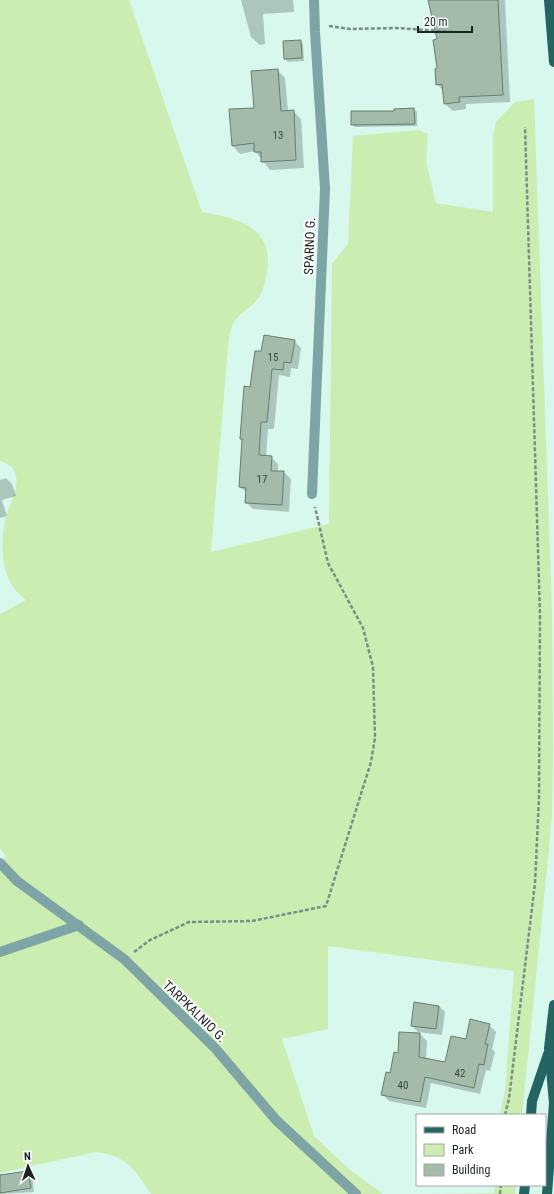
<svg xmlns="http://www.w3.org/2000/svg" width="554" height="1194" font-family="'Roboto Condensed',sans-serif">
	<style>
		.green { fill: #ccedb2 }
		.shadow { fill: #0003 }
		.building { fill: #a4bba9; stroke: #677d6d }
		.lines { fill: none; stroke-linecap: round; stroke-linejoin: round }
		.path { stroke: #798e87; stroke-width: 2.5; stroke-dasharray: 4 2; stroke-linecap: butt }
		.street { stroke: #7ea5a5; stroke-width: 10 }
		.primary { stroke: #246564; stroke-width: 10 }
		.labels { text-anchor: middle; stroke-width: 4; stroke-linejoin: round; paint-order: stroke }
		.number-label { font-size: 11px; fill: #3c4a43 }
		.street-label { font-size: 13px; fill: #192421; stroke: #fff }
	</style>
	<rect width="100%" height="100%" fill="#d8f7ed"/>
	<g class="green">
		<path d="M 0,0 L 129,0 L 202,212 C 238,218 274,227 267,272 C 265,281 263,293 257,300 C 252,307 243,311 238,317 C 233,321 231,330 229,336 L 211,552 L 329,524 L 332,264 L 348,244 L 353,136 L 419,130 L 428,134 L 426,162 L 436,203 L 493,212 L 493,136 L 496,122 L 515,102 L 534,99 L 552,611 L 553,750 L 552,815 L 547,869 L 522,1115 L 500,1115 L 505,1091 L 514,971 L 328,946 L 328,1029 L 282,1039 L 314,1136 L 349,1169 L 383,1194 L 151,1194 C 134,1169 128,1156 96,1152 L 0,1173 L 0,863 L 6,856 L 0,848 L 0,614 L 26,600 C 0,581 0,548 5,519 C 11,500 30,469 0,461 Z"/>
		<path d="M 495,1185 L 516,1185 L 515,1194 L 431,1194 L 494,1193 Z"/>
	</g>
	<g class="shadow">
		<path d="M 241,0 L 293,0 L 294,12 L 263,14 L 265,44 L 260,45 L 251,37 Z"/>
		<path d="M 428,0 L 505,0 L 510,102 L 466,104 L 466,109 L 453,111 L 445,104 L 444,91 L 437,84 L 438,40 Z"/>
		<path d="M 300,41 L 303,44 L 304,61 L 288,62 L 285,59 Z"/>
		<path d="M 277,70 L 285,78 L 288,111 L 293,111 L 301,119 L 304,168 L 270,170 L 255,151 L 240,154 L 233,146 Z"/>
		<path d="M 414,109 L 417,112 L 417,126 L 355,127 L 352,125 L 395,112 Z"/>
		<path d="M 294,341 L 301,348 L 298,369 L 291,368 L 290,377 L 279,375 L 274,429 L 268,429 L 266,457 L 271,457 L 278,464 L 278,472 L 284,472 L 291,479 L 289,512 L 253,509 L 246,502 L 247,493 L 240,487 L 243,441 L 241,439 L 250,388 L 262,353 Z"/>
		<path d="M 6,478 L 12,484 L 16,496 L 2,500 L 7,516 L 0,518 L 0,480 Z"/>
		<path d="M 439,1006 L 445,1012 L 442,1035 L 418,1032 L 412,1026 Z"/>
		<path d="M 489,1025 L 496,1032 L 492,1049 L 495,1052 L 490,1071 L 486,1070 L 480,1094 L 431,1083 L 426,1108 L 389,1101 L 382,1094 L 399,1054 L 420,1034 L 427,1041 L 426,1059 L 446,1063 L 466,1040 Z"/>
		<path d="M 27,1172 L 32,1176 L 34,1192 L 0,1194 L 0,1177 Z"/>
	</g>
	<g class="building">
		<path d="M 428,0 L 498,0 L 503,95 L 459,97 L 460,102 L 444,104 L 442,84 L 436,85 L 435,69 L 437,68 L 433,40 L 437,39 Z"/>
		<path d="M 301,40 L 302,58 L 284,59 L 283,41 Z"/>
		<path d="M 278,69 L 281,111 L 294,110 L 296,160 L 261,162 L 261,152 L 254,152 L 254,143 L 232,146 L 229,109 L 254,108 L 251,71 Z"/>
		<path d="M 414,108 L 415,124 L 351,125 L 351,111 L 394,111 L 394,109 Z"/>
		<path d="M 264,335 L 295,340 L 291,363 L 284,362 L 283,370 L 272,369 L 267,422 L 261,422 L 259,455 L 272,456 L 271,471 L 284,471 L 282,505 L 245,503 L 246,488 L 239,487 L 242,439 L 240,439 L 244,386 L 250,387 L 255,351 L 261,351 Z"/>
		<path d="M 414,1002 L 439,1006 L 436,1029 L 411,1026 Z"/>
		<path d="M 470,1019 L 490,1024 L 485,1044 L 488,1044 L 484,1065 L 479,1064 L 474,1088 L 425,1077 L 420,1102 L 381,1095 L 386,1072 L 390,1073 L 394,1052 L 398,1053 L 399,1032 L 420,1033 L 419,1057 L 445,1062 L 451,1036 L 466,1039 Z"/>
		<path d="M 28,1171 L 31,1188 L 0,1193 L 0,1175 Z"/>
	</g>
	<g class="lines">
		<g class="path">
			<path d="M 329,26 L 350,29 L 396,28 L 456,32"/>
			<path d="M 134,952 L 150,940 L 189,922 L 252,921 L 326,906 L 371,762 L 375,738 L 373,667 L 363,628 L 328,563 L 315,507"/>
			<path d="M 505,1115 L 509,1099 L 535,883 L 539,798 L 540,616 L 525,127"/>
			<path d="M 500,1194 L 501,1185"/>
		</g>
		<g class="street">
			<path d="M 312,494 L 325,189 L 315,32 L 314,0"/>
			<path d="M 0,863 L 17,881 L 124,959 L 215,1048 L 276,1120 L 356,1194"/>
			<path d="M 0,952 L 79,925"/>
		</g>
		<g class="primary">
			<path d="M 549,0 L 554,62"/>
			<path d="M 531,1115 L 532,1101 L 548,1054"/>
			<path d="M 524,1194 L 525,1185"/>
			<path d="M 547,1194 L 554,1103 L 549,1048 L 554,1005"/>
		</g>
	</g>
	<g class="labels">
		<g class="number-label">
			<text x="278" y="139">13</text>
			<text x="273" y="361">15</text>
			<text x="262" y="483">17</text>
			<text x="460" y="1077">42</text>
			<text x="403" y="1089">40</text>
		</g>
		<g class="street-label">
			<text transform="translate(309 246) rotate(-88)" y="5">SPARNO G.</text>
			<text transform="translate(195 1011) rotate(44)" y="5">TARPKALNIO G.</text>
		</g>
	</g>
	<rect x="416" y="1114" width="130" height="72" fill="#ffffff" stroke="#a3a7a6"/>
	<rect x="424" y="1127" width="20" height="6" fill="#246564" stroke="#a3a7a6"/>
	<text x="452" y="1134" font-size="12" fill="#192421">Road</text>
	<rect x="424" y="1144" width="20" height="12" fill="#ccedb2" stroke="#a3a7a6"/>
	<text x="452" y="1154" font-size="12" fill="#192421">Park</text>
	<rect x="424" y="1164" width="20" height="12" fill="#a4bba9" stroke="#a3a7a6"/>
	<text x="452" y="1174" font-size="12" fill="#192421">Building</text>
	<g transform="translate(28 1166) rotate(357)" stroke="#ffffff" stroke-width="3" paint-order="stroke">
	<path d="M0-3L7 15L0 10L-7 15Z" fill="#192421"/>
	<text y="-6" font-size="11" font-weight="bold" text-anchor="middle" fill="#192421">N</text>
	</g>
	<path d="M418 26v6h54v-6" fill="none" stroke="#192421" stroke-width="2"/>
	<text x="424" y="26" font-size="12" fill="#192421" stroke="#ffffff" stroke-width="3" paint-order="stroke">20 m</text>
</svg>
